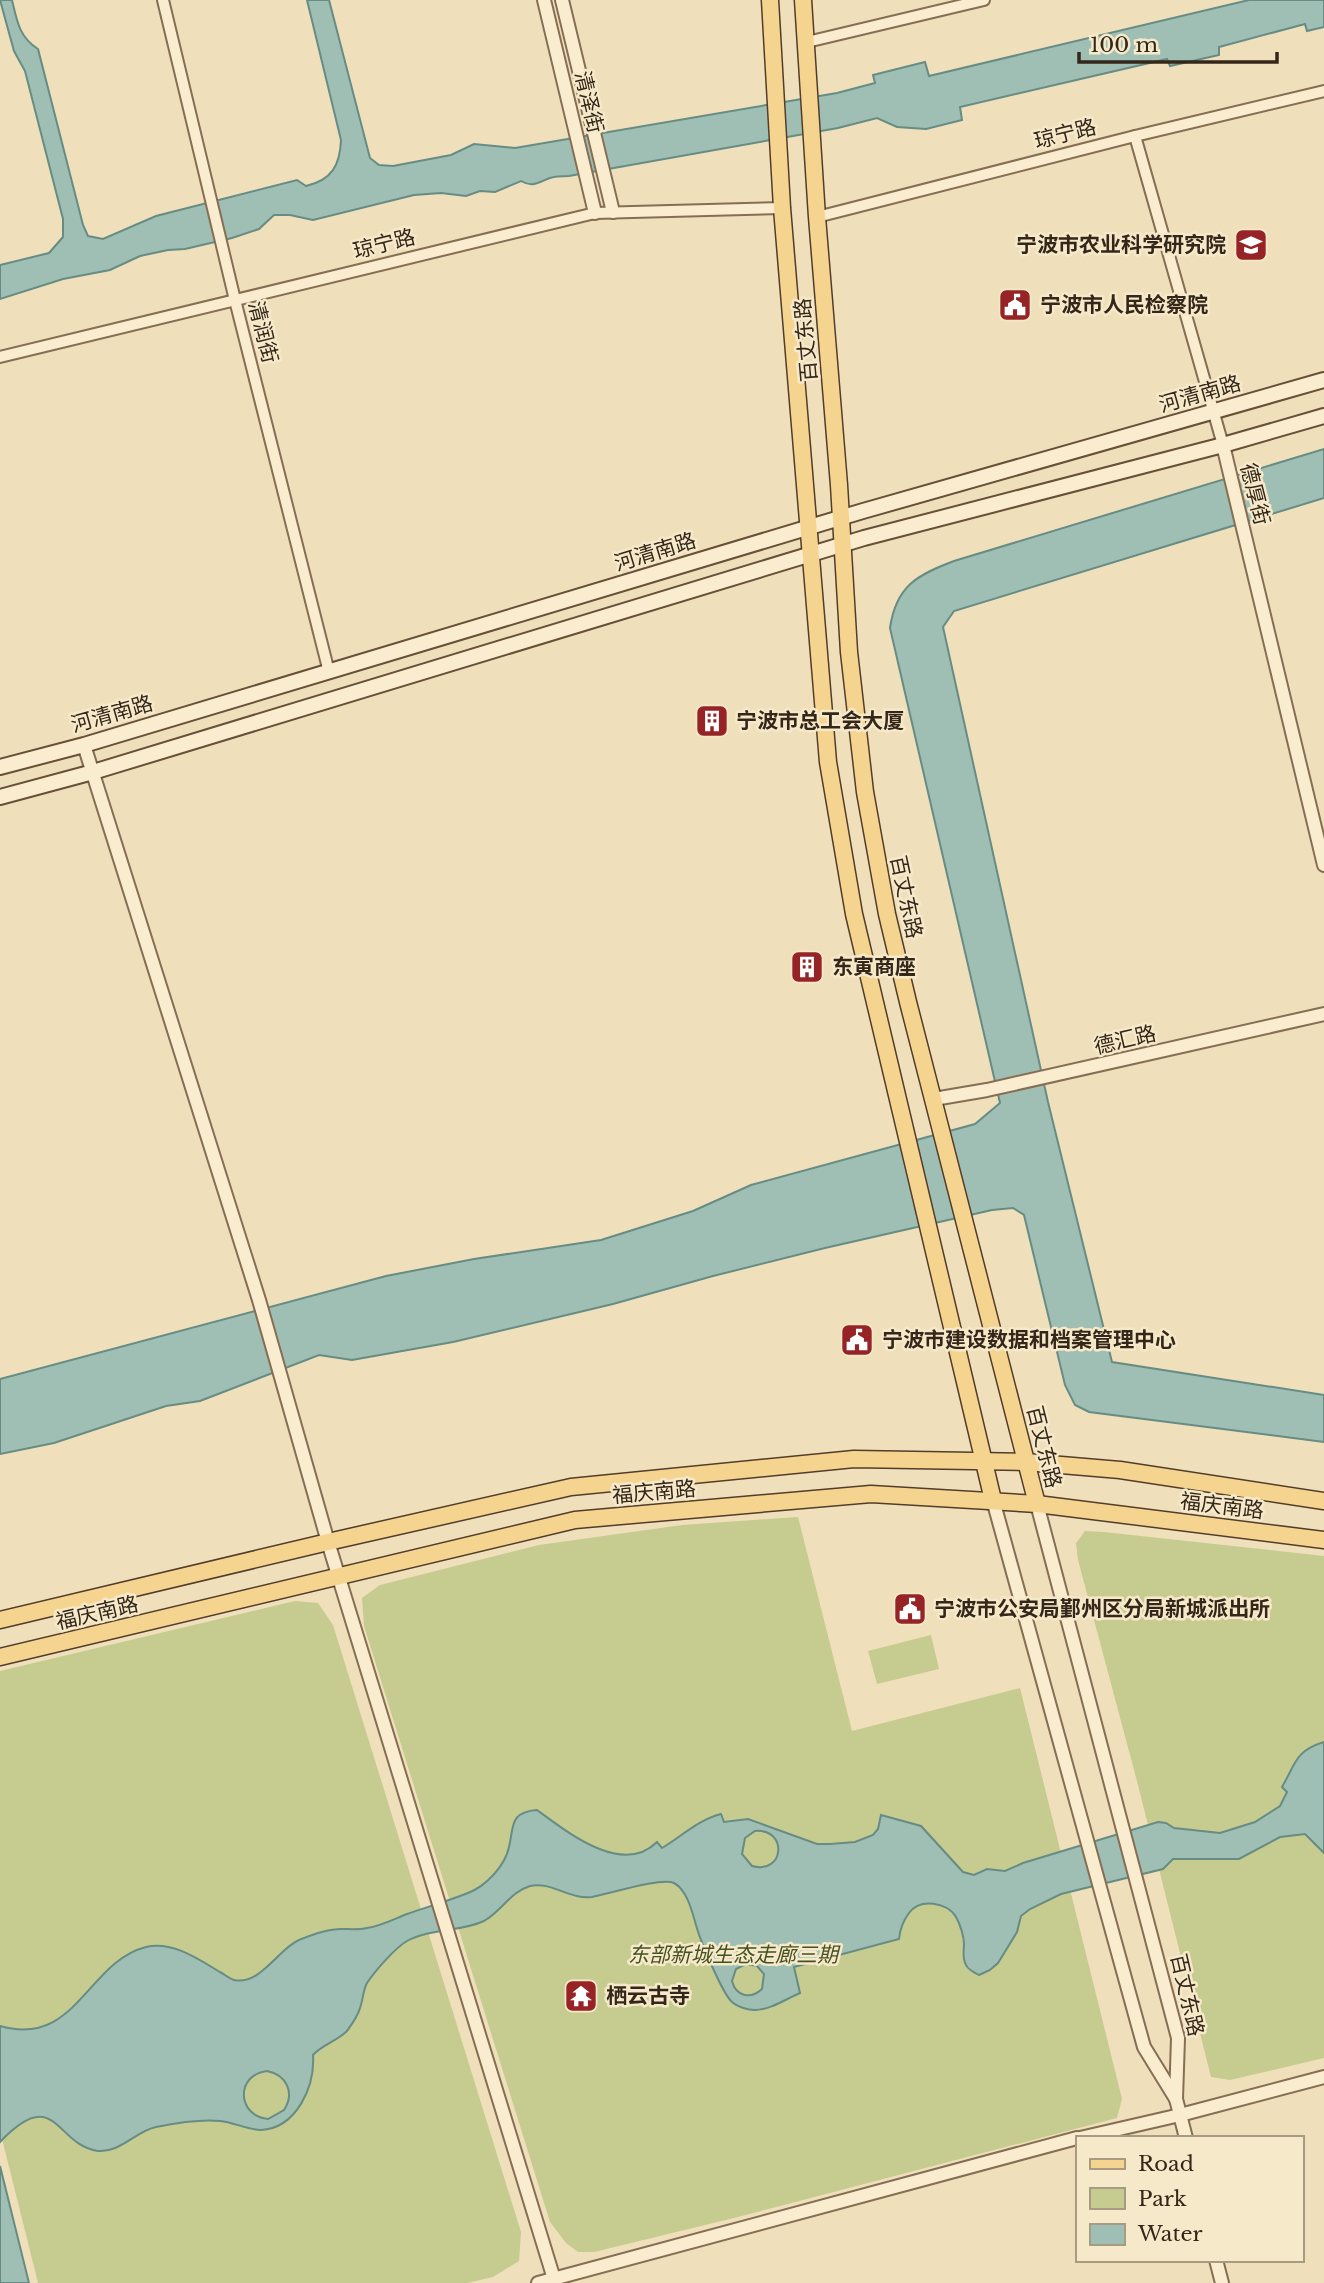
<svg xmlns="http://www.w3.org/2000/svg" width="1324" height="2283" font-family="'Libre Baskerville','Noto Sans SC',serif">
	<style>
		.green { fill: #c6cc8f }
		.water { fill: #9fbfb5; stroke: #678c83; stroke-width: 2; fill-rule: evenodd }
		.lines { fill: none; stroke-linecap: round; stroke-linejoin: round }
		.minor-casing { stroke: #866e55; stroke-width: 14 }
		.tertiary-casing { stroke: #866e55; stroke-width: 16 }
		.secondary-casing { stroke: #674f38; stroke-width: 18 }
		.primary-casing { stroke: #533c2a; stroke-width: 19 }
		.minor { stroke: #faecce; stroke-width: 10 }
		.tertiary { stroke: #faecce; stroke-width: 12 }
		.secondary { stroke: #faecce; stroke-width: 14 }
		.primary { stroke: #f5d490; stroke-width: 16 }
		.labels { text-anchor: middle; stroke-width: 5; stroke-linejoin: round; paint-order: stroke }
		.street-label { font-size: 21px; fill: #34271a; stroke: #f6e9ca }
		.poi-label { font-size: 21px; font-weight: bold; fill: #34271a; stroke: #f6e9ca; text-anchor: start }
		.park-label { font-size: 21px; font-style: italic; fill: #455120; stroke: #f6e9ca }
	</style>
	<rect width="100%" height="100%" fill="#efdfbb"/>
	<g class="green">
		<path d="M 798,1517 L 852,1731 L 1020,1688 L 1122,2099 L 1117,2118 L 738,2217 L 594,2252 L 578,2252 L 566,2243 L 550,2222 L 364,1626 L 362,1598 L 380,1585 L 539,1545 L 682,1525 Z"/>
		<path d="M 1085,1531 L 1104,1532 L 1324,1556 L 1324,2058 L 1230,2080 L 1211,2077 L 1138,1785 L 1078,1560 L 1076,1543 Z"/>
		<path d="M 295,1601 L 318,1603 L 333,1625 L 521,2232 L 519,2261 L 493,2277 L 467,2283 L 38,2283 L 0,2131 L 0,1671 Z"/>
		<path d="M 931,1635 L 939,1669 L 877,1684 L 868,1651 Z"/>
	</g>
	<g class="water">
		<path d="M 0,0 L 12,0 C 17,21 19,37 38,49 L 83,225 L 88,236 L 103,239 L 156,216 L 297,180 L 306,186 C 332,180 340,165 341,140 L 307,0 L 329,0 L 370,158 L 379,165 L 393,166 L 451,155 L 474,144 L 515,148 L 837,93 L 875,83 L 873,75 L 925,62 L 929,76 L 1249,0 L 1324,0 L 1324,27 L 1307,31 L 1305,24 L 1219,47 L 1219,55 L 1170,66 L 1167,59 L 960,107 L 962,120 L 926,129 L 897,127 L 877,118 L 838,128 L 569,176 C 563,176 556,176 550,178 C 539,182 533,188 521,181 L 495,192 L 480,191 L 466,196 L 441,193 L 414,195 L 313,220 L 290,215 L 274,215 L 259,229 L 232,238 L 185,249 L 168,250 L 140,256 L 110,270 L 63,279 L 0,299 L 0,265 L 49,253 L 63,237 L 63,219 L 25,71 L 14,51 Z"/>
		<path d="M 1324,449 L 1324,498 L 954,611 L 943,627 L 1048,1102 L 1112,1362 L 1324,1395 L 1324,1442 L 1089,1412 L 1075,1405 L 1065,1385 L 1024,1215 L 1013,1208 L 992,1210 L 825,1248 L 713,1276 L 613,1304 L 453,1342 L 352,1360 L 319,1355 L 200,1401 L 166,1406 L 54,1443 L 0,1454 L 0,1379 L 386,1276 L 474,1259 L 601,1240 L 693,1211 L 751,1185 L 975,1124 L 1000,1103 L 890,628 C 896,586 917,575 954,561 Z"/>
		<path d="M 1324,1742 L 1324,1853 L 1305,1834 L 1280,1837 L 1239,1859 L 1173,1859 L 1163,1869 L 1061,1894 L 1030,1909 L 1021,1916 L 1017,1932 L 998,1963 L 990,1970 L 979,1975 C 974,1972 968,1970 966,1965 C 962,1958 964,1951 964,1944 C 964,1936 960,1924 956,1917 C 947,1902 920,1898 909,1913 C 903,1921 900,1929 899,1939 L 794,1967 L 800,1993 C 786,1999 770,2010 755,2010 C 748,2010 737,2007 731,2001 C 721,1990 700,1940 696,1925 C 692,1911 687,1890 674,1883 C 661,1877 609,1894 592,1897 C 570,1900 551,1881 530,1886 C 510,1892 502,1911 484,1921 C 461,1932 430,1928 407,1941 C 395,1948 375,1971 367,1983 C 363,1990 363,2000 360,2008 C 358,2016 352,2024 347,2031 C 337,2041 322,2045 313,2055 C 315,2086 297,2128 261,2130 C 248,2130 233,2122 220,2121 C 199,2119 176,2123 156,2127 C 136,2131 120,2153 98,2151 C 55,2145 56,2083 0,2142 L 0,2026 C 76,2048 87,1962 146,1947 C 173,1941 198,1959 220,1972 C 224,1974 230,1979 234,1980 C 260,1986 279,1948 299,1940 C 311,1935 328,1929 341,1929 C 349,1929 359,1930 367,1928 C 381,1926 394,1919 407,1914 C 427,1907 448,1901 468,1893 C 486,1886 505,1866 509,1847 C 514,1827 509,1812 537,1810 C 566,1831 622,1877 657,1842 L 662,1848 C 682,1836 698,1820 721,1814 L 724,1822 L 748,1819 L 817,1844 L 830,1844 L 855,1842 L 873,1835 L 878,1829 L 881,1815 L 921,1826 L 963,1872 L 974,1875 L 987,1869 L 1005,1871 L 1023,1863 L 1158,1822 L 1166,1823 L 1174,1828 L 1220,1833 L 1255,1822 L 1280,1806 L 1287,1792 L 1282,1787 C 1296,1763 1295,1751 1324,1742 ZM 755,1831 C 788,1828 785,1875 752,1866 L 742,1854 L 745,1838 ZM 746,1964 L 757,1966 L 764,1974 L 762,1989 C 750,2000 736,1996 732,1981 L 736,1969 ZM 267,2071 C 287,2075 295,2093 284,2110 L 268,2119 C 237,2116 235,2075 267,2071 Z"/>
		<path d="M 0,2166 L 2,2174 L 29,2283 L 0,2283 Z"/>
	</g>
	<g class="lines">
		<defs>
			<g id="minor">
				<path d="M 163,0 L 235,300 L 329,672"/>
				<path d="M 807,42 L 984,0"/>
				<path d="M 1135,136 L 1223,445"/>
				<path d="M 817,217 L 1135,136 L 1324,91"/>
				<path d="M 0,357 L 595,213 L 782,208"/>
			</g>
			<g id="tertiary">
				<path d="M 544,0 L 595,213"/>
				<path d="M 562,0 L 613,212"/>
				<path d="M 1223,445 L 1324,865"/>
				<path d="M 84,745 L 259,1300 L 328,1542 L 554,2279"/>
				<path d="M 934,1099 L 987,1090 L 1324,1014"/>
				<path d="M 993,1500 L 1144,2047 L 1176,2099"/>
				<path d="M 1037,1504 L 1178,2038 L 1176,2099 L 1186,2138"/>
				<path d="M 1080,2138 L 1180,2115 L 1324,2077"/>
				<path d="M 1216,2260 L 1222,2283"/>
				<path d="M 538,2283 L 1077,2138"/>
			</g>
			<g id="secondary">
				<path d="M 0,767 L 84,745 L 863,511 L 1324,380"/>
				<path d="M 0,797 L 93,772 L 864,538 L 1223,445 L 1324,416"/>
			</g>
			<g id="primary">
				<path d="M 770,0 L 782,208 L 828,762 L 854,914 L 993,1500"/>
				<path d="M 803,0 L 817,217 L 839,485 L 849,652 L 865,792 L 887,914 L 908,1002 L 1037,1504"/>
				<path d="M 0,1620 L 328,1542 L 571,1487 L 854,1459 L 1026,1462 L 1120,1470 L 1324,1501"/>
				<path d="M 0,1657 L 575,1520 L 871,1494 L 1037,1504 L 1324,1540"/>
			</g>
		</defs>
		<use href="#minor" class="minor-casing"/>
		<use href="#tertiary" class="tertiary-casing"/>
		<use href="#secondary" class="secondary-casing"/>
		<use href="#primary" class="primary-casing"/>
		<use href="#minor" class="minor"/>
		<use href="#tertiary" class="tertiary"/>
		<use href="#secondary" class="secondary"/>
		<use href="#primary" class="primary"/>
	</g>
	<defs>
		<symbol id="university-square" viewBox="-11 -11 22 22"><rect x="-9" y="-9" width="18" height="18" rx="4" fill="#962325" stroke="#f6e9ca"/><path d="M0-5L7-2L0 1L-7-2ZM-4 1L0 2.5L4 1V4Q0 6-4 4Z" fill="#fff"/></symbol>
		<symbol id="civic-square" viewBox="-11 -11 22 22"><rect x="-9" y="-9" width="18" height="18" rx="4" fill="#962325" stroke="#f6e9ca"/><path d="M-.6-6.5H3V-4.5H.6V-3L4-1V1h2V6H-6V1h2V-1L-.6-3ZM-1.2 2.5V6h2.4V2.5Z" fill="#fff"/></symbol>
		<symbol id="building-square" viewBox="-11 -11 22 22"><rect x="-9" y="-9" width="18" height="18" rx="4" fill="#962325" stroke="#f6e9ca"/><path d="M-4-6H4V6H1V3H-1V6H-4ZM-2.5-4.3h1.7v1.8h-1.7ZM.8-4.3h1.7v1.8H.8ZM-2.5-1h1.7V.8h-1.7ZM.8-1h1.7V.8H.8Z" fill="#fff"/></symbol>
		<symbol id="temple-square" viewBox="-11 -11 22 22"><rect x="-9" y="-9" width="18" height="18" rx="4" fill="#962325" stroke="#f6e9ca"/><path d="M0-6L5-2H3V0L6.5 2.5H4V6H1.5V3h-3V6H-4V2.5H-6.5L-3 0V-2H-5Z" fill="#fff"/></symbol>
	</defs>
	<g fill-rule="evenodd">
		<use href="#university-square" x="1232" y="226" width="38" height="38"/>
		<use href="#civic-square" x="996" y="286" width="38" height="38"/>
		<use href="#building-square" x="693" y="702" width="38" height="38"/>
		<use href="#building-square" x="788" y="948" width="38" height="38"/>
		<use href="#civic-square" x="838" y="1321" width="38" height="38"/>
		<use href="#civic-square" x="891" y="1590" width="38" height="38"/>
		<use href="#temple-square" x="562" y="1977" width="38" height="38"/>
	</g>
	<g class="labels">
		<g class="street-label">
			<text transform="translate(589 102) rotate(77)" y="7">清泽街</text>
			<text transform="translate(1065 134) rotate(-14)" y="7">琼宁路</text>
			<text transform="translate(384 244) rotate(-14)" y="7">琼宁路</text>
			<text transform="translate(263 332) rotate(76)" y="7">清润街</text>
			<text transform="translate(806 340) rotate(-95)" y="7">百丈东路</text>
			<text transform="translate(1200 394) rotate(-16)" y="7">河清南路</text>
			<text transform="translate(1255 494) rotate(76)" y="7">德厚街</text>
			<text transform="translate(655 552) rotate(-17)" y="7">河清南路</text>
			<text transform="translate(112 714) rotate(-16)" y="7">河清南路</text>
			<text transform="translate(906 897) rotate(78)" y="7">百丈东路</text>
			<text transform="translate(1125 1040) rotate(-13)" y="7">德汇路</text>
			<text transform="translate(1044 1447) rotate(76)" y="7">百丈东路</text>
			<text transform="translate(654 1492) rotate(-5)" y="7">福庆南路</text>
			<text transform="translate(1222 1506) rotate(7)" y="7">福庆南路</text>
			<text transform="translate(97 1613) rotate(-13)" y="7">福庆南路</text>
			<text transform="translate(1187 1995) rotate(77)" y="7">百丈东路</text>
		</g>
		<g class="poi-label">
			<text x="1226" y="252" text-anchor="end">宁波市农业科学研究院</text>
			<text x="1040" y="312">宁波市人民检察院</text>
			<text x="736" y="728">宁波市总工会大厦</text>
			<text x="832" y="974">东寅商座</text>
			<text x="882" y="1347">宁波市建设数据和档案管理中心</text>
			<text x="934" y="1616">宁波市公安局鄞州区分局新城派出所</text>
			<text x="606" y="2003">栖云古寺</text>
		</g>
		<g class="park-label">
			<text x="733" y="1962">东部新城生态走廊三期</text>
		</g>
	</g>
	<rect x="1076" y="2136" width="228" height="126" fill="#f6e9ca" stroke="#a89b84" stroke-width="2"/>
	<rect x="1090" y="2159" width="35" height="10" fill="#f5d490" stroke="#a89b84" stroke-width="2"/>
	<text x="1138" y="2171" font-size="21" fill="#34271a">Road</text>
	<rect x="1090" y="2188" width="35" height="21" fill="#c6cc8f" stroke="#a89b84" stroke-width="2"/>
	<text x="1138" y="2206" font-size="21" fill="#34271a">Park</text>
	<rect x="1090" y="2224" width="35" height="21" fill="#9fbfb5" stroke="#a89b84" stroke-width="2"/>
	<text x="1138" y="2241" font-size="21" fill="#34271a">Water</text>
	<path d="M1079 52v10h198v-10" fill="none" stroke="#34271a" stroke-width="3.5"/>
	<text x="1090" y="52" font-size="21" fill="#34271a" stroke="#f6e9ca" stroke-width="5" paint-order="stroke">100 m</text>
</svg>
